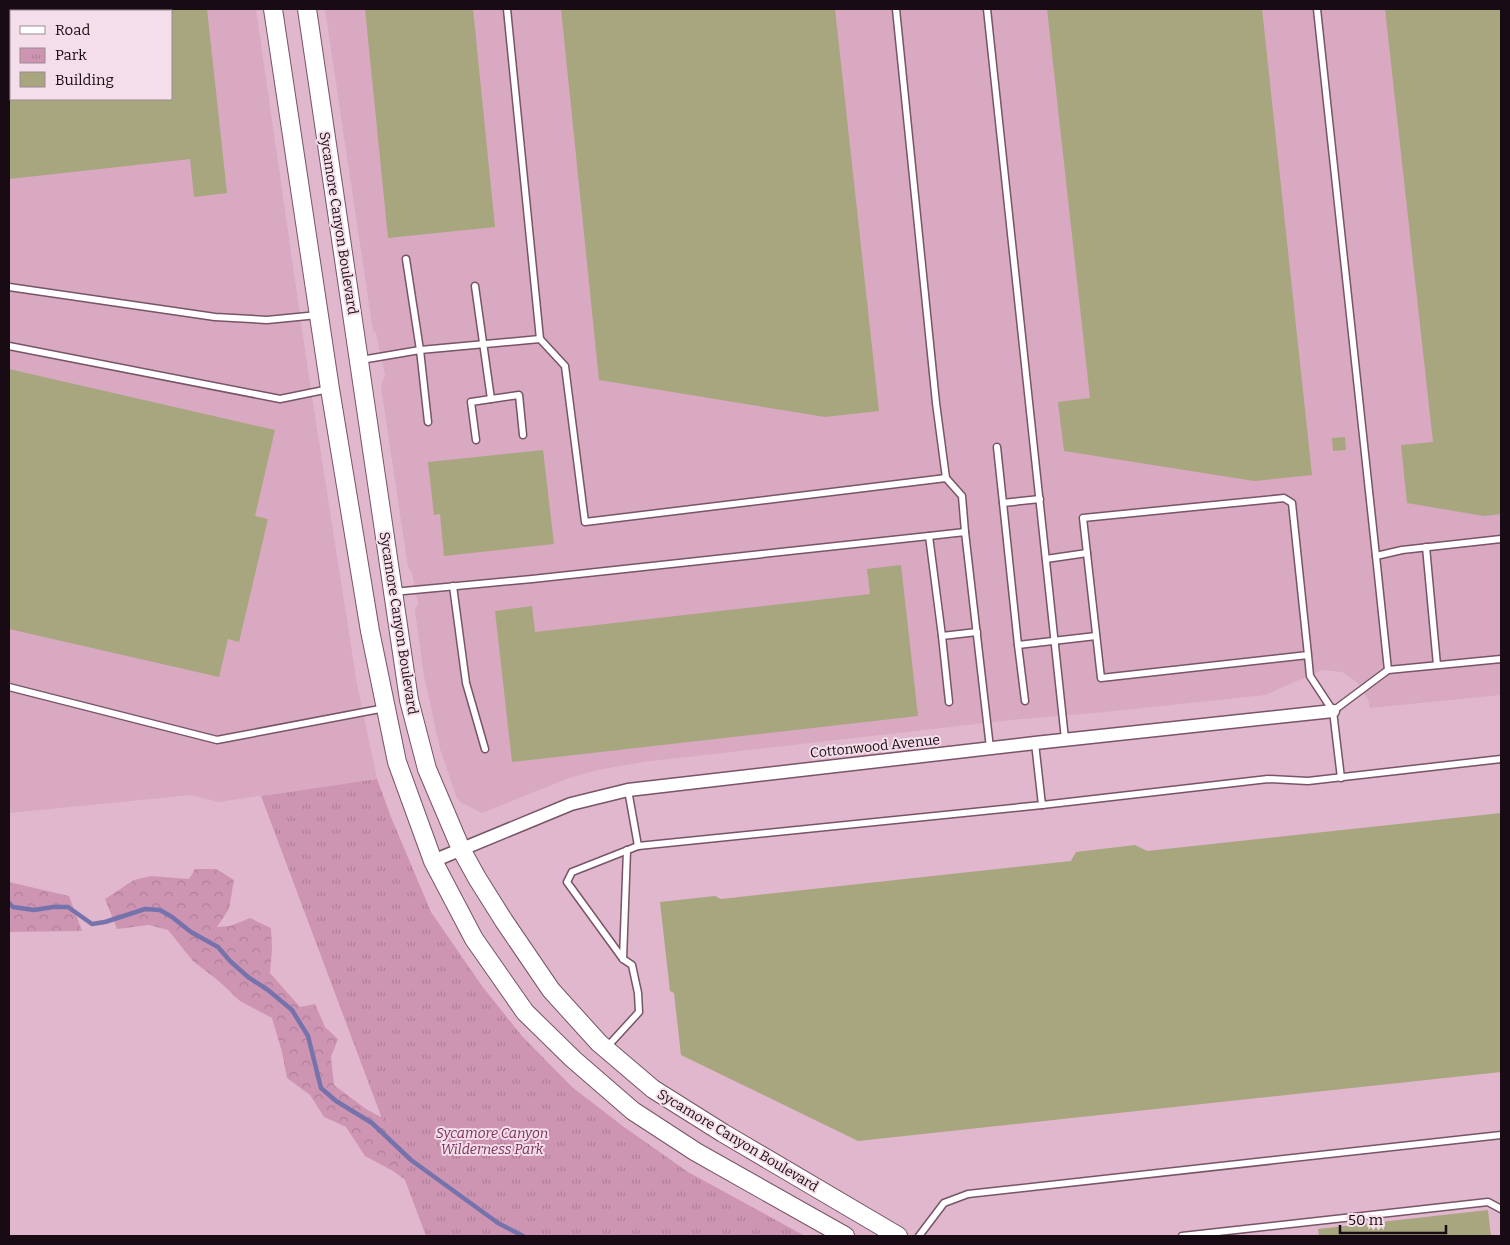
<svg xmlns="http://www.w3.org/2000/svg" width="1510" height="1245" font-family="Bitter,serif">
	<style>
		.built { fill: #d8a9c1; fill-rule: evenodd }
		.forest { fill: url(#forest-crowns) }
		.park { fill: url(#park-tufts) }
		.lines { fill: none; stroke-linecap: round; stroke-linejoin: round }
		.stream { stroke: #7673ac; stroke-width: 4.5 }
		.building { fill: #a7a67e }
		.lane-casing { stroke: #785467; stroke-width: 9 }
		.street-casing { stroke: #785467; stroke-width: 15 }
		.secondary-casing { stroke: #785467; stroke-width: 20 }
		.lane { stroke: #fff; stroke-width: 6 }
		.street { stroke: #fff; stroke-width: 12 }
		.secondary { stroke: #fff; stroke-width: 18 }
		.labels { text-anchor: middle; stroke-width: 4; stroke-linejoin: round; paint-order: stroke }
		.street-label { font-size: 14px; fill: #190b13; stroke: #f4dee9 }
		.park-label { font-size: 14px; font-style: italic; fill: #7a305c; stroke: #f4dee9 }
	</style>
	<defs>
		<pattern id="forest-crowns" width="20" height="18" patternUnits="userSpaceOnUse" patternTransform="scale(1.25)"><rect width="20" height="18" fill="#ce95b3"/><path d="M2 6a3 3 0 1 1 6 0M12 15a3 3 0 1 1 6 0" fill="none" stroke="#b07f99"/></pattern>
		<pattern id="park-tufts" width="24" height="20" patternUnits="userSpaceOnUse" patternTransform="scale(1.25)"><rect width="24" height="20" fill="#ce95b3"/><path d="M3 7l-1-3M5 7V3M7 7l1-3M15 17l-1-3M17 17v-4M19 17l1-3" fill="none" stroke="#b07f99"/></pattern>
	</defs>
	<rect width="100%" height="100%" fill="#e0b7cc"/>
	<g class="built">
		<path d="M 9,9 L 256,9 L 308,371 L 357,684 L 377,779 L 218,802 L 191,795 L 9,813 ZM 11,11 L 171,11 L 171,99 L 11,99 Z"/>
		<path d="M 325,9 L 1501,9 L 1501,695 L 1370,708 L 1368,699 L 1357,682 L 1342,672 L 1322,670 L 1265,695 L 1105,712 L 1011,720 L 643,762 L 597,770 L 569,778 L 482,813 L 460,802 L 456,796 L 440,749 L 424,676 L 415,610 L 418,604 L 412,573 L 408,567 L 381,387 L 385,375 L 376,333 L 373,331 Z"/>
	</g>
	<g class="forest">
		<path d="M 195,869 L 216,869 L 234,880 L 229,909 L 217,927 L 230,926 L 250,918 L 271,928 L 272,949 L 270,973 L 300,1007 L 315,1004 L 325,1027 L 338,1039 L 331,1057 L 334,1085 L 366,1109 L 388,1121 L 408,1182 L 393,1171 L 365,1156 L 346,1127 L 324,1117 L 310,1095 L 287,1078 L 282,1052 L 272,1018 L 240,1001 L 220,982 L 193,961 L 168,930 L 149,925 L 117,929 L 105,899 L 134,880 L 151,876 L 189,879 Z"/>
		<path d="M 9,882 L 69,896 L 82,931 L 9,932 Z"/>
	</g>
	<path class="park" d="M 377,779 L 391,817 L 431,912 L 482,986 L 522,1036 L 572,1087 L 624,1127 L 688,1172 L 805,1236 L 426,1236 L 261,796 Z"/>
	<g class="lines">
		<path class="stream" d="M 9,903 L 13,907 L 34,910 L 53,907 L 68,907 L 92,924 L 105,922 L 145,909 L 160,910 L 172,917 L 191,932 L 218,947 L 230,961 L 248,977 L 268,990 L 292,1010 L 308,1036 L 321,1088 L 336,1101 L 372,1123 L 411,1160 L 498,1223 L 523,1236"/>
	</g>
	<g class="building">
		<path d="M 171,9 L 207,9 L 227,193 L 194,197 L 190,159 L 9,179 L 9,99 L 171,99 Z"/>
		<path d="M 365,9 L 473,9 L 495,227 L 388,238 Z"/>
		<path d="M 561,9 L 835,9 L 879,411 L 825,417 L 599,380 Z"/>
		<path d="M 1047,9 L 1262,9 L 1312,475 L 1254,481 L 1064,451 L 1058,402 L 1090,398 Z"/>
		<path d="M 1385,9 L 1501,9 L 1501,514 L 1484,516 L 1407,503 L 1401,445 L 1433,442 Z"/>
		<path d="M 9,369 L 275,430 L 255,516 L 268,519 L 239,642 L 228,639 L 219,677 L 9,629 Z"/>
		<path d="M 1345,437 L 1346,450 L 1333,451 L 1332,438 Z"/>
		<path d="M 543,450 L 554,544 L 444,556 L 440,514 L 434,515 L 428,462 Z"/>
		<path d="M 901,565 L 918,716 L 512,762 L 495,611 L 532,606 L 535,632 L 870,594 L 867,569 Z"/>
		<path d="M 1501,813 L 1501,1072 L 858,1141 L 681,1055 L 674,993 L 670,991 L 660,902 L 715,896 L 721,899 L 1071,861 L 1076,852 L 1135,845 L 1147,851 Z"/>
		<path d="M 1488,1210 L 1491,1236 L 1319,1236 L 1318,1229 Z"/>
	</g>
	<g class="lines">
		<defs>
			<g id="lane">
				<path d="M 507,9 L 540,339"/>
				<path d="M 896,9 L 936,403 L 946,478"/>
				<path d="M 987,9 L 1065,739"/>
				<path d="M 1317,9 L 1376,556 L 1402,550 L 1501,539"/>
				<path d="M 406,259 L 420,350 L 428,422"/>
				<path d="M 475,286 L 491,399 L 519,395 L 523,435"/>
				<path d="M 9,287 L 215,317 L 267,320 L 318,315"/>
				<path d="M 9,346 L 280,399 L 329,389"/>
				<path d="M 361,360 L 420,350 L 540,339 L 565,366 L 585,522 L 946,478 L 962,496 L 965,532"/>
				<path d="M 476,440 L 471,402 L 491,399"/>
				<path d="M 997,447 L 1003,503"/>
				<path d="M 1040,499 L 1003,503 L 1018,645 L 1096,636"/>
				<path d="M 1426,547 L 1437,665"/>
				<path d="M 1376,556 L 1388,670"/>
				<path d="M 1046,559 L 1087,553"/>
				<path d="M 453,586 L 466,683 L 485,749"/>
				<path d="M 393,592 L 532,579 L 929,536"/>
				<path d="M 942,636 L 929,536 L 965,532 L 990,748"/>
				<path d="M 1018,645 L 1025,701"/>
				<path d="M 1308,655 L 1101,678 L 1083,518 L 1284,498 L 1292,503 L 1308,655 L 1310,676 L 1333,711 L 1341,778"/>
				<path d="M 9,687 L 217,740 L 385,708"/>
				<path d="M 949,702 L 942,636 L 977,632"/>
				<path d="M 1333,711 L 1388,670 L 1501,659"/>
				<path d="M 628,790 L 638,846"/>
				<path d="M 1042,805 L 1268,779 L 1308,781 L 1501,759"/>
				<path d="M 623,959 L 627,850"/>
				<path d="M 607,1047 L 639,1012 L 638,993 L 632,965 L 623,959 L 567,882 L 572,872 L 638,846 L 1042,805 L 1035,743"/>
				<path d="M 919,1236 L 944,1203 L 968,1194 L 1501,1135"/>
				<path d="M 1182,1236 L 1488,1202 L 1501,1209"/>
			</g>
			<path id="street" d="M 433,861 L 571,804 L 628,790 L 1035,743 L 1333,711"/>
			<g id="secondary">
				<path d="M 273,9 L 330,389 L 370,631 L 397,762 L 433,861 L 474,939 L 525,1012 L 573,1059 L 633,1111 L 696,1152 L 845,1236"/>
				<path d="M 307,9 L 409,700 L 427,769 L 461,849 L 477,878 L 504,921 L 551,990 L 599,1043 L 653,1089 L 723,1133 L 898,1236"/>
			</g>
		</defs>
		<use href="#lane" class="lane-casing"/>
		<use href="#street" class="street-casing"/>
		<use href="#secondary" class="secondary-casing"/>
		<use href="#lane" class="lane"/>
		<use href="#street" class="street"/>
		<use href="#secondary" class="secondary"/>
	</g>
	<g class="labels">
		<g class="street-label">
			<text transform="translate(339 223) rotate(81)" y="5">Sycamore Canyon Boulevard</text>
			<text transform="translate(399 623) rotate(81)" y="5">Sycamore Canyon Boulevard</text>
			<text transform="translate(875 746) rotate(-6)" y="5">Cottonwood Avenue</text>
			<text transform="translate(738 1140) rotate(31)" y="5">Sycamore Canyon Boulevard</text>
		</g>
		<g class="park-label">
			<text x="492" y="1138">Sycamore Canyon<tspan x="492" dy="16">Wilderness Park</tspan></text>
		</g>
	</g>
	<rect width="1510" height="1245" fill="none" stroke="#190b13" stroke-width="20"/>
	<rect x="10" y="10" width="162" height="90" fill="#f4dee9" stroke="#9c8a93"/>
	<rect x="20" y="26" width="25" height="8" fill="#ffffff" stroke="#9c8a93"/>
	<text x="55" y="35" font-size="15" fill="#190b13">Road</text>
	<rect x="20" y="48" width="25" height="15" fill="url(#park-tufts)" stroke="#9c8a93"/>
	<text x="55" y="60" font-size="15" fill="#190b13">Park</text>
	<rect x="20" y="72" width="25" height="15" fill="#a7a67e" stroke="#9c8a93"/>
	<text x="55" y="85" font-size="15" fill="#190b13">Building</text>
	<path d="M1340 1225v8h106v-8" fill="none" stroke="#190b13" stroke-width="2.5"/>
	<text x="1348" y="1225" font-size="15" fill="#190b13" stroke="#f4dee9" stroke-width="4" paint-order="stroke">50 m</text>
</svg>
